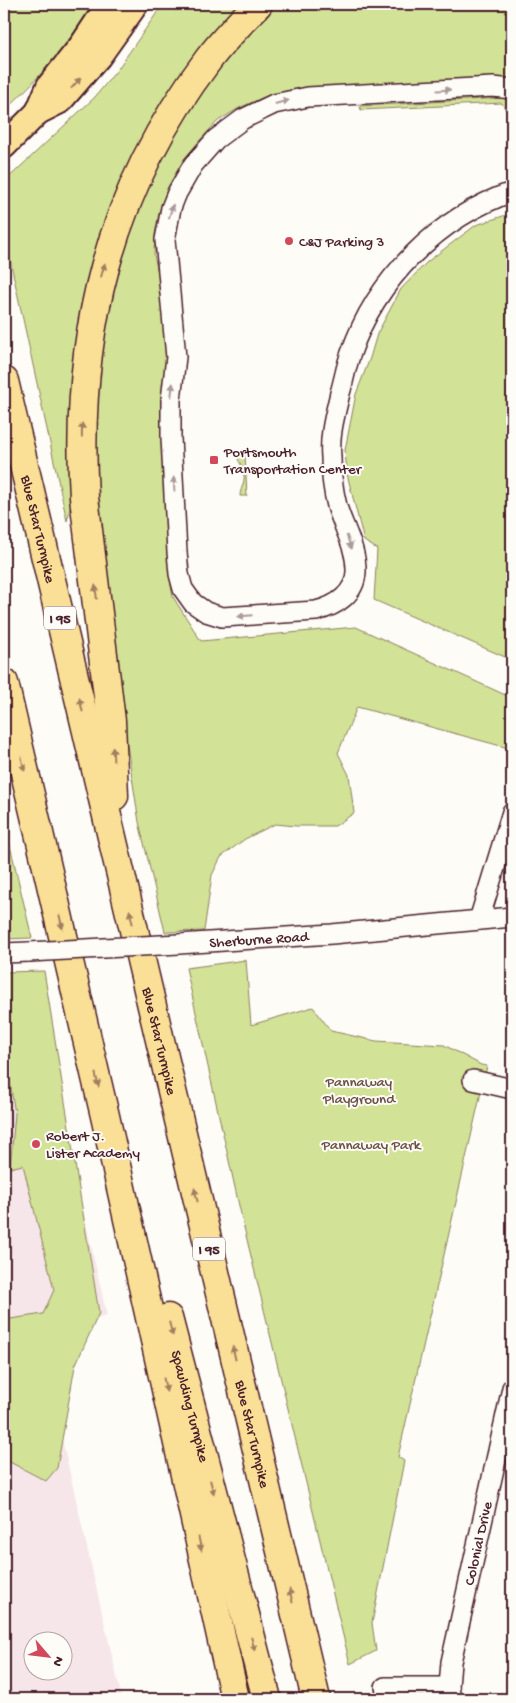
<svg xmlns="http://www.w3.org/2000/svg" width="516" height="1703" font-family="'Gochi Hand',sans-serif">
	<style>
		.built { fill: #f6e6ea; fill-rule: evenodd }
		.green { fill: #d2e296; stroke: #8e8060 }
		.lines { fill: none; stroke-linecap: round; stroke-linejoin: round }
		.minor-casing { stroke: #4a1f2b; stroke-width: 22 }
		.major-casing { stroke: #4a1f2b; stroke-width: 28 }
		.highway-casing { stroke: #4a1f2b; stroke-width: 31 }
		.minor { stroke: #fdfcf7; stroke-width: 19 }
		.major { stroke: #fadf96; stroke-width: 24 }
		.highway { stroke: #fadf96; stroke-width: 28 }
		.minor-bridge-casing { stroke: #4a1f2b; stroke-width: 22; stroke-linecap: butt }
		.minor-bridge { stroke: #fdfcf7; stroke-width: 19 }
		.oneway { fill: #a27f60 }
		.oneway2 { fill: #ac999b }
		.poi-dot { fill: #d1495b; stroke: #fdfcf7; stroke-width: 2 }
		.labels { text-anchor: middle; stroke-width: 4; stroke-linejoin: round; paint-order: stroke }
		.shield { fill: #fdfcf7; stroke: #806168; stroke-width: 1 }
		.shield-label { font-size: 14px; font-weight: bold; fill: #4a1f2b }
		.poi-label { font-size: 15px; fill: #4a1f2b; stroke: #fdfcf7; text-anchor: start }
		.street-label { font-size: 15px; fill: #4a1f2b; stroke: #fdfcf7 }
		.park-label { font-size: 15px; fill: #6c5046; stroke: #fdfcf7 }
	</style>
	<rect width="100%" height="100%" fill="#fdfcf7"/>
	<filter id="ink" filterUnits="userSpaceOnUse"><feTurbulence type="fractalNoise" baseFrequency=".02" numOctaves="2"/><feDisplacementMap in="SourceGraphic" scale="10" xChannelSelector="R" yChannelSelector="G"/><feConvolveMatrix kernelMatrix="1 2 1 2 8 2 1 2 1" color-interpolation-filters="sRGB"/></filter>
	<g filter="url(#ink)">
		<g class="built">
			<path d="M 29,972 L 107,1316 L 4,1332 L 4,973 Z"/>
			<path d="M 62,1439 L 122,1699 L 4,1699 L 4,1459 L 46,1481 L 57,1468 ZM 32,1640 L 62,1640 L 62,1670 L 32,1670 Z"/>
		</g>
		<g class="green">
			<path d="M 4,4 L 93,4 C 68,44 39,79 4,111 Z"/>
			<path d="M 163,4 L 248,4 L 124,195 L 74,491 L 67,521 L 4,232 L 4,182 L 95,97 L 117,70 Z"/>
			<path d="M 268,4 L 512,4 L 512,81 L 490,77 L 290,90 L 262,98 L 239,108 L 218,121 L 200,140 L 183,161 L 168,187 L 159,212 L 155,234 L 154,255 L 160,282 L 166,358 L 163,404 L 169,575 L 173,597 L 201,641 L 356,627 L 512,698 L 512,749 L 357,707 L 338,753 L 349,775 L 354,813 L 335,826 L 296,826 L 275,824 L 245,839 L 221,857 L 212,875 L 204,931 L 165,932 L 139,822 L 96,546 L 91,364 L 118,244 L 187,102 Z"/>
			<path d="M 501,98 L 512,100 L 512,116 L 509,116 L 502,103 L 361,110 L 360,106 Z"/>
			<path d="M 512,213 L 512,660 L 374,600 L 377,549 L 364,541 L 347,474 L 345,450 L 356,394 L 370,358 L 377,334 L 401,289 L 427,262 L 476,225 Z"/>
			<path d="M 245,454 L 247,496 L 240,496 C 240,489 245,483 244,475 C 244,467 238,462 237,455 Z"/>
			<path d="M 4,820 L 32,938 L 4,939 Z"/>
			<path d="M 246,960 L 251,1025 L 313,1007 L 331,1031 L 376,1041 L 444,1045 L 481,1065 L 487,1066 L 398,1457 L 404,1461 L 372,1623 L 376,1651 L 350,1664 L 242,1219 L 186,968 Z"/>
			<path d="M 44,971 L 99,1313 L 75,1366 L 57,1468 L 46,1481 L 4,1459 L 4,1320 L 43,1314 L 54,1290 L 23,1165 L 10,1168 L 15,1114 L 4,1044 L 4,972 Z"/>
		</g>
		<g class="lines">
			<defs>
				<g id="minor">
					<path d="M 512,89 L 493,87 L 308,97 L 274,104 L 243,119 L 216,139 L 193,165 L 177,193 L 171,208 L 165,240 L 176,357 L 171,400 L 171,438 L 177,552 L 179,574 L 183,589 L 193,603 L 206,612 L 222,617 L 316,611 C 336,606 355,594 356,572 C 357,549 343,527 337,506 C 333,490 331,473 331,457 C 329,435 335,415 340,393 C 344,380 346,366 351,353 C 376,279 439,217 512,192"/>
					<path d="M 479,920 L 512,812"/>
					<path id="s1" d="M 179,944 L 332,934 L 512,917"/>
					<path d="M 4,953 L 29,952"/>
					<path d="M 473,1080 L 512,1089"/>
					<path d="M 385,1687 L 449,1687"/>
					<path id="s2" d="M 451,1699 L 449,1687 L 451,1662 L 512,1388"/>
				</g>
				<g id="major">
					<path d="M 38,112 L 49,86 L 82,45 L 109,4"/>
					<path d="M 4,146 L 38,112 L 60,101 L 99,56 L 136,4"/>
				</g>
				<g id="highway">
					<path id="s3" d="M 4,381 L 316,1699"/>
					<path d="M 4,683 L 105,1116 L 235,1699"/>
					<path d="M 114,796 L 111,721 L 84,497 C 74,335 109,191 208,60 C 223,40 241,22 258,4"/>
					<path id="s4" d="M 168,1318 L 267,1699"/>
				</g>
			</defs>
			<use href="#minor" class="minor-casing"/>
			<use href="#major" class="major-casing"/>
			<use href="#highway" class="highway-casing"/>
			<use href="#minor" class="minor"/>
			<use href="#major" class="major"/>
			<use href="#highway" class="highway"/>
			<defs>
				<path id="minor-bridge" d="M 29,952 L 179,944"/>
			</defs>
			<use href="#minor-bridge" class="minor-bridge-casing"/>
			<use href="#minor-bridge" class="minor-bridge"/>
		</g>
		<defs><path id="oneway-solid" d="M-6-.8H1V-3.2L6.5 0L1 3.2V.8H-6Z" transform="scale(1.25)"/></defs>
		<g class="oneway">
			<use href="#oneway-solid" transform="translate(76 83) rotate(-48)"/>
			<use href="#oneway-solid" transform="translate(103 270) rotate(-74)"/>
			<use href="#oneway-solid" transform="translate(82 430) rotate(-89)"/>
			<use href="#oneway-solid" transform="translate(96 592) rotate(-97)"/>
			<use href="#oneway-solid" transform="translate(81 705) rotate(-103)"/>
			<use href="#oneway-solid" transform="translate(113 754) rotate(-93)"/>
			<use href="#oneway-solid" transform="translate(23 764) rotate(77)"/>
			<use href="#oneway-solid" transform="translate(131 917) rotate(-103)"/>
			<use href="#oneway-solid" transform="translate(61 922) rotate(77)"/>
			<use href="#oneway-solid" transform="translate(97 1080) rotate(77)"/>
			<use href="#oneway-solid" transform="translate(196 1195) rotate(-103)"/>
			<use href="#oneway-solid" transform="translate(171 1329) rotate(75)"/>
			<use href="#oneway-solid" transform="translate(234 1353) rotate(-103)"/>
			<use href="#oneway-solid" transform="translate(165 1385) rotate(78)"/>
			<use href="#oneway-solid" transform="translate(212 1487) rotate(75)"/>
			<use href="#oneway-solid" transform="translate(200 1544) rotate(78)"/>
			<use href="#oneway-solid" transform="translate(291 1596) rotate(-103)"/>
			<use href="#oneway-solid" transform="translate(253 1644) rotate(76)"/>
		</g>
		<g class="oneway2">
			<use href="#oneway-solid" transform="translate(444 90) rotate(-3)"/>
			<use href="#oneway-solid" transform="translate(282 102) rotate(-15)"/>
			<use href="#oneway-solid" transform="translate(171 211) rotate(-73)"/>
			<use href="#oneway-solid" transform="translate(172 390) rotate(-83)"/>
			<use href="#oneway-solid" transform="translate(174 484) rotate(-93)"/>
			<use href="#oneway-solid" transform="translate(349 542) rotate(71)"/>
			<use href="#oneway-solid" transform="translate(245 616) rotate(175)"/>
		</g>
	</g>
	<g class="poi-dot">
		<circle cx="289" cy="241" r="5"/>
		<rect x="209" y="455" width="10" height="10" rx="2.5"/>
		<circle cx="36" cy="1144" r="5"/>
	</g>
	<g class="labels">
		<g class="shield">
			<rect x="44" y="606.5" width="32" height="23" rx="4"/>
			<rect x="193" y="1237.5" width="32" height="23" rx="4"/>
		</g>
		<g class="shield-label">
			<text x="60" y="623">I 95</text>
			<text x="209" y="1254">I 95</text>
		</g>
		<g class="poi-label">
			<text x="299" y="246">C&amp;J Parking 3</text>
			<text x="224" y="456">Portsmouth<tspan x="224" dy="17">Transportation Center</tspan></text>
			<text x="46" y="1140">Robert J.<tspan x="46" dy="17">Lister Academy</tspan></text>
		</g>
		<g class="street-label">
			<text dy="5" stroke="none"><textPath href="#s3" startOffset="152">Blue Star Turnpike</textPath></text>
			<text dy="5" stroke="none"><textPath href="#s1" startOffset="80">Sherburne Road</textPath></text>
			<text dy="5" stroke="none"><textPath href="#s3" startOffset="678">Blue Star Turnpike</textPath></text>
			<text dy="5" stroke="none"><textPath href="#s4" startOffset="91">Spaulding Turnpike</textPath></text>
			<text dy="5" stroke="none"><textPath href="#s3" startOffset="1082">Blue Star Turnpike</textPath></text>
			<text dy="5" stroke="none"><textPath href="#s2" startOffset="159">Colonial Drive</textPath></text>
		</g>
		<g class="park-label">
			<text x="359" y="1086">Pannaway<tspan x="359" dy="17">Playground</tspan></text>
			<text x="371" y="1149">Pannaway Park</text>
		</g>
	</g>
	<rect width="516" height="1703" fill="none" stroke="#fdfcf7" stroke-width="20"/>
	<rect x="10" y="10" width="496" height="1683" fill="none" stroke="#4a1f2b" stroke-width="2" filter="url(#ink)"/>
	<g transform="translate(48 1656) rotate(118)"><circle r="24" fill="#fdfcf7" stroke="#b5a4a5"/>
	<path d="M0-4L9 19L0 12L-9 19Z" fill="#d1495b"/>
	<text y="-8" font-size="14" font-weight="bold" text-anchor="middle" fill="#4a1f2b">N</text>
	</g>
</svg>
